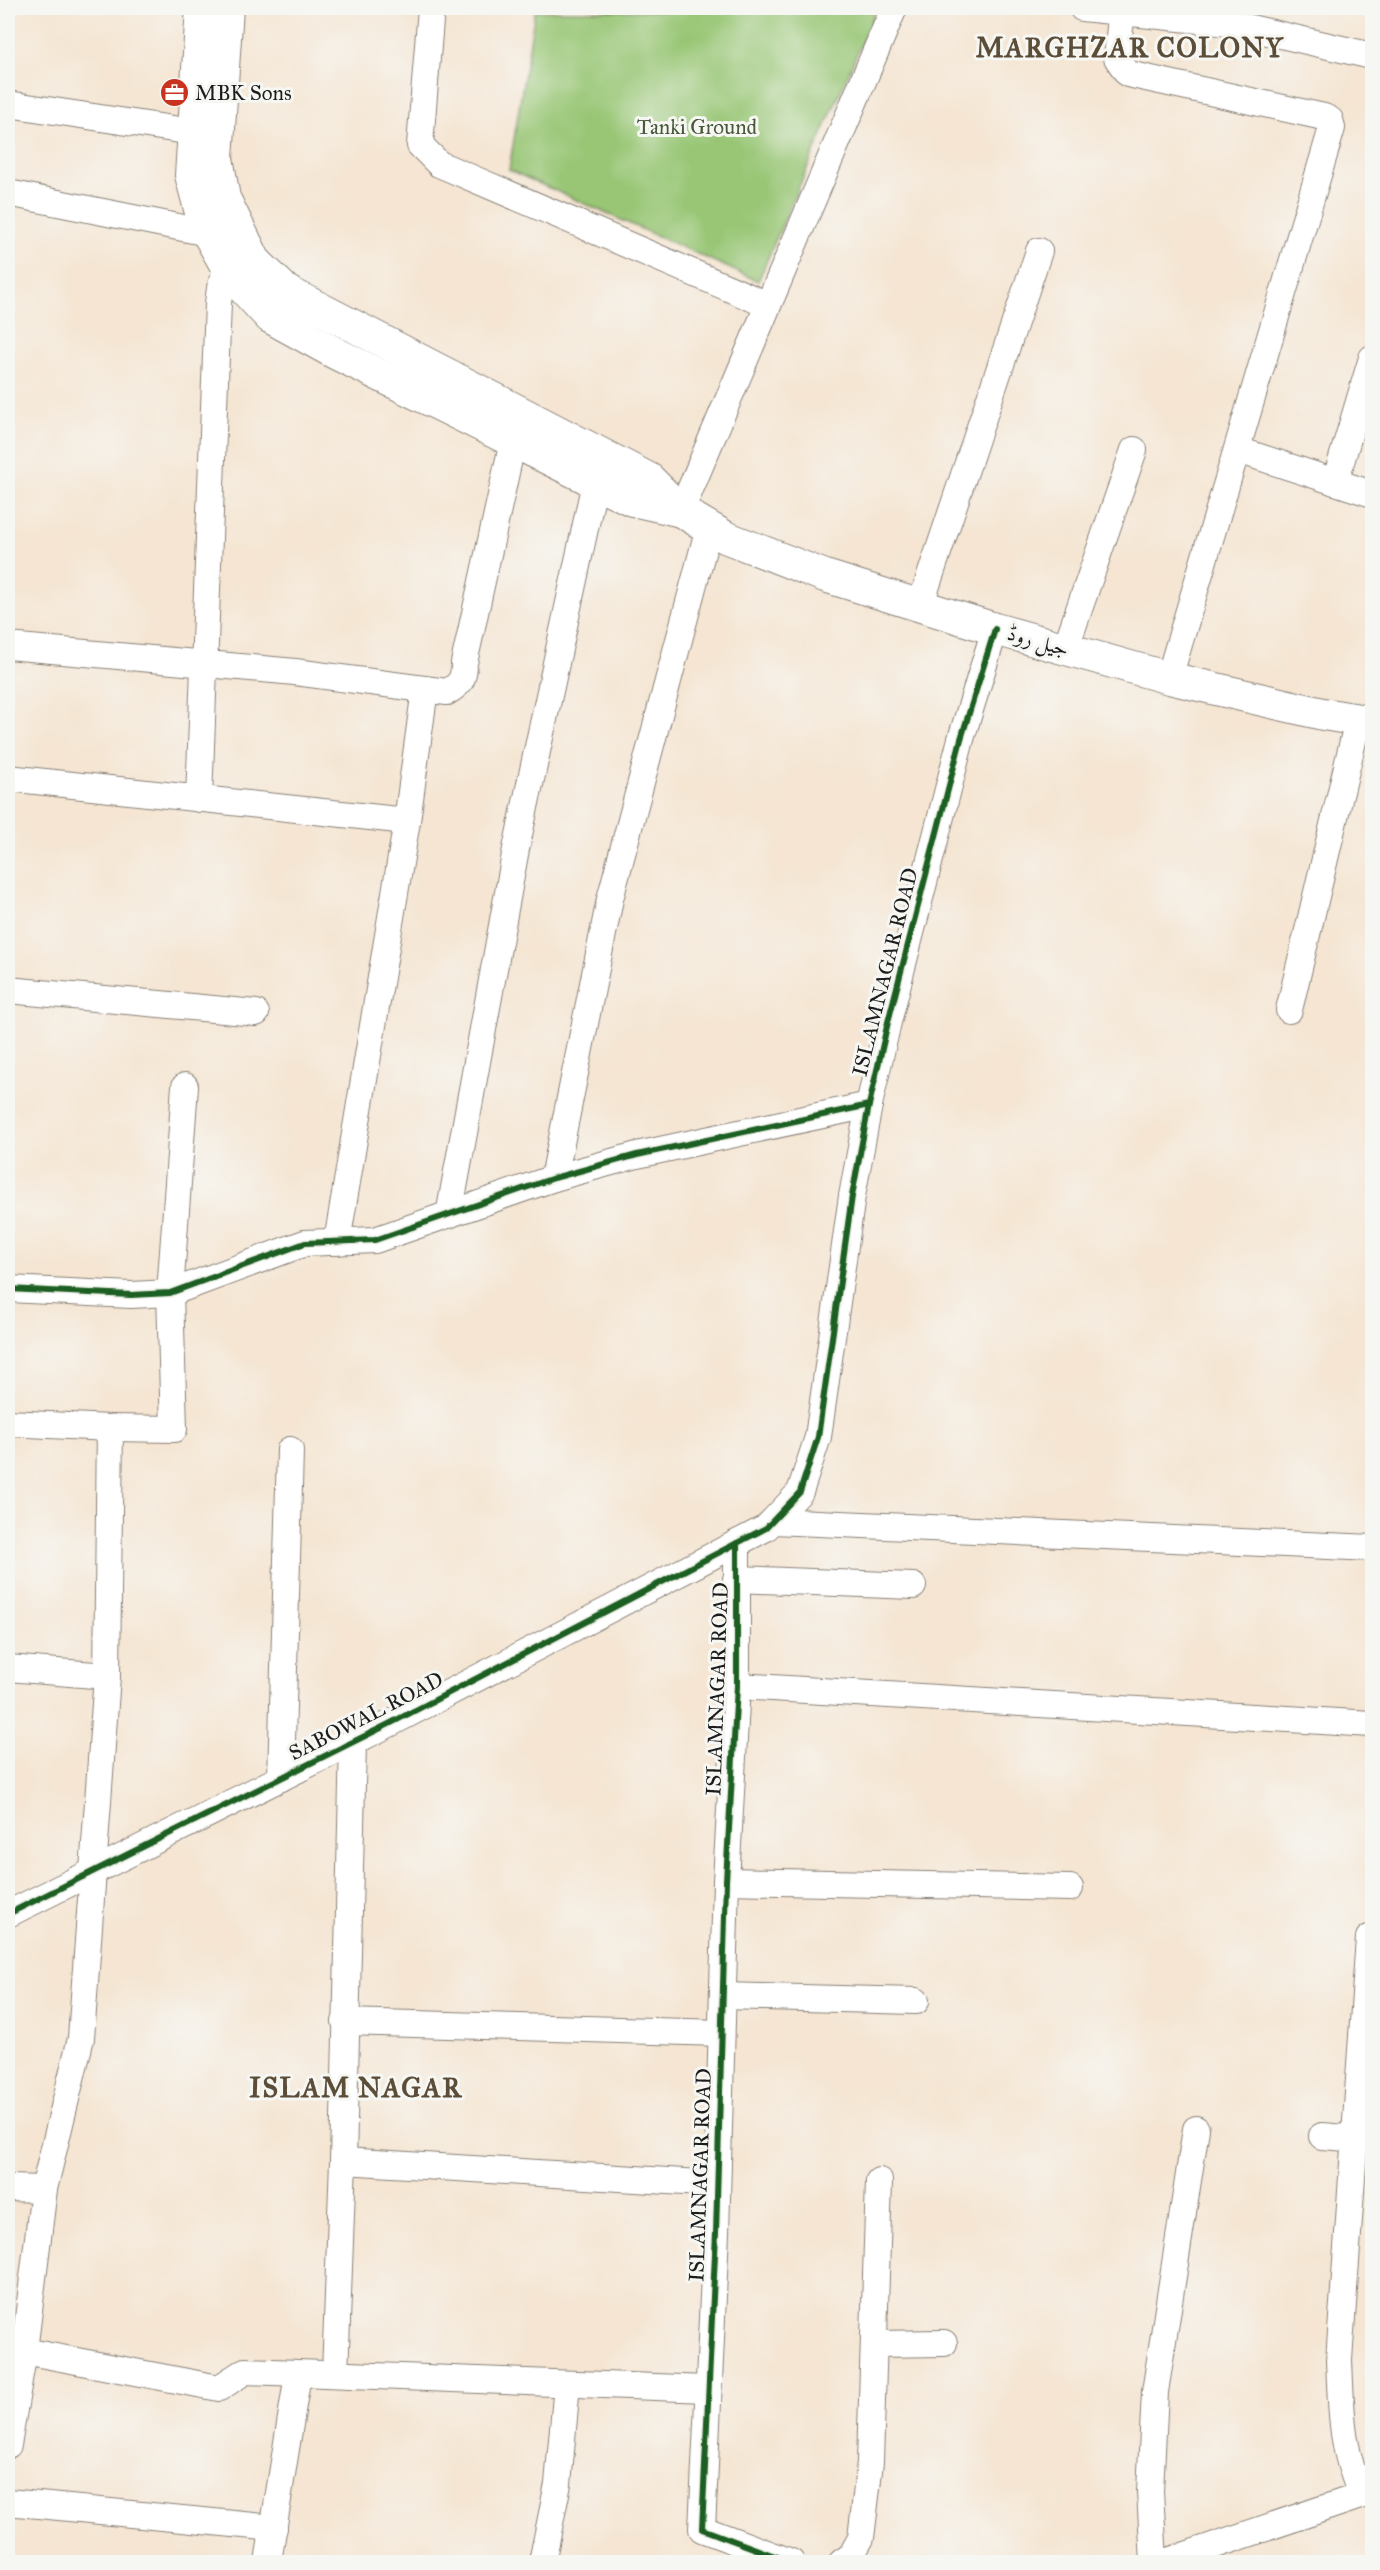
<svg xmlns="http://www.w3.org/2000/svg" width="1380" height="2570" font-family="'IM FELL Great Primer',Amiri,serif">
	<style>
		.green { fill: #98c674; stroke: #5a7148; stroke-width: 1.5 }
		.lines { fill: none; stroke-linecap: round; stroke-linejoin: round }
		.minor-casing { stroke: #888077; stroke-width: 28 }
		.major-casing { stroke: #888077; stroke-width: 34 }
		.minor { stroke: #fff; stroke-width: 26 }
		.major { stroke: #fff; stroke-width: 32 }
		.cycleway-casing { stroke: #f6f6f2; stroke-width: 10 }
		.cycleway { stroke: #1b5e20; stroke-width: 6 }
		.labels { text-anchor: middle; stroke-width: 6; stroke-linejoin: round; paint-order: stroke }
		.poi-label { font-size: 21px; fill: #1c1c1c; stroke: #f6f6f2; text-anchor: start }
		.park-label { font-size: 21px; fill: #47583b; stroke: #f6f6f2 }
		.street-label { font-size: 21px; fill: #1c1c1c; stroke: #f6f6f2 }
		.district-label { font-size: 27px; font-weight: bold; letter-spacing: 1.5px; fill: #5c4d39; stroke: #f6f6f2 }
	</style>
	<rect width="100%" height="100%" fill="#f6f6f2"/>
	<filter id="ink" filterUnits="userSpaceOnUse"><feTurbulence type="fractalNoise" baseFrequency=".0167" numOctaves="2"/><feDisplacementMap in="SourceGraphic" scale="12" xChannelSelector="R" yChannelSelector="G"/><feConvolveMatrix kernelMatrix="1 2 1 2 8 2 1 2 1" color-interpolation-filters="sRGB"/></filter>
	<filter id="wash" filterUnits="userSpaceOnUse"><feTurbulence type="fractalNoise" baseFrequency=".008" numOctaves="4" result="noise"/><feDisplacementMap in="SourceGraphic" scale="24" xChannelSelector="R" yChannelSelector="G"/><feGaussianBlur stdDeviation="1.35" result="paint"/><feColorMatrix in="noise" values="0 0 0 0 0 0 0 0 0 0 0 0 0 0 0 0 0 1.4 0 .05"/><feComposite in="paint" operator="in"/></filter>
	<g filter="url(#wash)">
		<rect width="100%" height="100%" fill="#f5e5d2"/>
		<path class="green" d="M 876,10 L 758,281 L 509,170 L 535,11 Z"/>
	</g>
	<g filter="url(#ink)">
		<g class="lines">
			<defs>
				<g id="minor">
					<path d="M 431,8 L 420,145 L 439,164 L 768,305"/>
					<path d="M 1082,8 L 1229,23 L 1372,56"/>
					<path d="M 1124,12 L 1120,27 L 1117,58 L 1128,74 L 1324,117 L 1330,120 L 1332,128 L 1169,678"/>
					<path d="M 8,104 L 193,132"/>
					<path d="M 8,193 L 208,233"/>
					<path d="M 1238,450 L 1372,494"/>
					<path d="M 1335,482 L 1372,358"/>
					<path d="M 681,511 L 894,8"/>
					<path d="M 920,606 L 1039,251"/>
					<path d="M 8,646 L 295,672 L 447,692 C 461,684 464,679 464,663 L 513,441"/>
					<path d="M 1065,650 L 1134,450"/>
					<path d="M 8,778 L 407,821"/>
					<path d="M 199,799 L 218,303 L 220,288 L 227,267"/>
					<path d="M 8,990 L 256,1013"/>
					<path d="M 1289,1010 L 1358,720"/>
					<path d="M 554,1178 L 610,899 L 709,527"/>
					<path d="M 449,1215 L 516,849 L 595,482"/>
					<path d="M 337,1242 L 407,821 L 425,689"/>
					<path d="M 8,1289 L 131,1295 L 170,1293 L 305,1243 L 375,1240 L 554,1178 L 637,1155 L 869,1105"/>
					<path d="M 8,1423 L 110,1428 L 107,1676"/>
					<path d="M 110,1428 L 174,1429 L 170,1293 L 185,1086"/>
					<path d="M 773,1521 L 1372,1548"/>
					<path d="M 737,1543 L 737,1686 L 726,1881 L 716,2233 L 702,2529 L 791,2562"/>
					<path d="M 736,1579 L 913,1586"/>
					<path d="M 8,1668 L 107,1676 L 81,2038 L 44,2189 L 24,2351 L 8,2445"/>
					<path d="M 737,1686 L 1372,1724"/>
					<path d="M 281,1778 L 290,1450"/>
					<path d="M 726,1881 L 1070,1888"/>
					<path d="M 8,1914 L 389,1724 L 766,1528 L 800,1492 L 818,1437 L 852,1196 L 869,1105 L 888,1022 L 961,739 L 995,629"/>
					<path d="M 723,1996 L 916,2001"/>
					<path d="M 345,2022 L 721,2033"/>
					<path d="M 1322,2136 L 1372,2140"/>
					<path d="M 343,2161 L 717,2184"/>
					<path d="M 8,2188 L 44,2189"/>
					<path d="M 875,2344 L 944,2343"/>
					<path d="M 24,2351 L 219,2388 L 245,2371 L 707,2389"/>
					<path d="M 335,2374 L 343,2161 L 353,1743"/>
					<path d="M 1362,2494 C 1341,2454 1341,2404 1339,2360 L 1369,1938"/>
					<path d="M 8,2502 L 274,2528"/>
					<path d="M 268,2562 L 298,2374"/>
					<path d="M 542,2562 L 558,2484 L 567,2384"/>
					<path d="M 842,2562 L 851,2556 L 861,2538 L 870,2462 L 879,2181"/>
					<path d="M 1154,2562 L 1150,2491 L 1155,2392 L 1196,2129"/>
					<path d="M 1165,2562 L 1372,2492"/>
				</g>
				<g id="major">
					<path d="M 202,8 L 191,175 L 205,228 L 232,276 L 270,317 L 337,354 L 632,500 L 681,511"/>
					<path d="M 227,8 L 217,158 L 224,198 L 255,261 L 286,291 L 649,479 L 681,511 L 725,537 L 825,576 L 995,629 L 1169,678 L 1323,714 L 1372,722"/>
				</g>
			</defs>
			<use href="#minor" class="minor-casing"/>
			<use href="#major" class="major-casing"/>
			<use href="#minor" class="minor"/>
			<use href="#major" class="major"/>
			<defs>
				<g id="cycleway">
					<path d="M 8,1289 L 131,1295 L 170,1293 L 305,1243 L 375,1240 L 554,1178 L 637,1155 L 869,1105"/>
					<path d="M 737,1543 L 737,1686 L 726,1881 L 716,2233 L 702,2529 L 791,2562"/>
					<path d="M 8,1914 L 389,1724 L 766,1528 L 800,1492 L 818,1437 L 852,1196 L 869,1105 L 888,1022 L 961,739 L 995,629"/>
				</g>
			</defs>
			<use href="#cycleway" class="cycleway-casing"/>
			<use href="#cycleway" class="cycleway"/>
		</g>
	</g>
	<defs>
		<symbol id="office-disc" viewBox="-11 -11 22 22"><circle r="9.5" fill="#c8321e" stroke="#f6f6f2"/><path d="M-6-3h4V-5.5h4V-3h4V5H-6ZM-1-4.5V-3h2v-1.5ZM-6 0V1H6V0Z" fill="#fff"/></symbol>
	</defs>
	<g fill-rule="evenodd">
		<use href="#office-disc" x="158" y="76" width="33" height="33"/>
	</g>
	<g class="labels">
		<g class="poi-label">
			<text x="195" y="100">MBK Sons</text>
		</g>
		<g class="park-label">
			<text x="697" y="134">Tanki Ground</text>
		</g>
		<g class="street-label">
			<text transform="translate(1038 641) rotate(16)" y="7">جیل روڈ</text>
			<text transform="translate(885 972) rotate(-76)" y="7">ISLAMNAGAR ROAD</text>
			<text transform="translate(717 1689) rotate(-88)" y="7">ISLAMNAGAR ROAD</text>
			<text transform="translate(366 1716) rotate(-27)" y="7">SABOWAL ROAD</text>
			<text transform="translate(700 2175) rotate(-88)" y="7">ISLAMNAGAR ROAD</text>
		</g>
		<g class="district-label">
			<text x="1130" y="57">MARGHZAR COLONY</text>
			<text x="356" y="2097">ISLAM NAGAR</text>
		</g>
	</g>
	<rect width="1380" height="2570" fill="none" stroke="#f6f6f2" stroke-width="30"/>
</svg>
